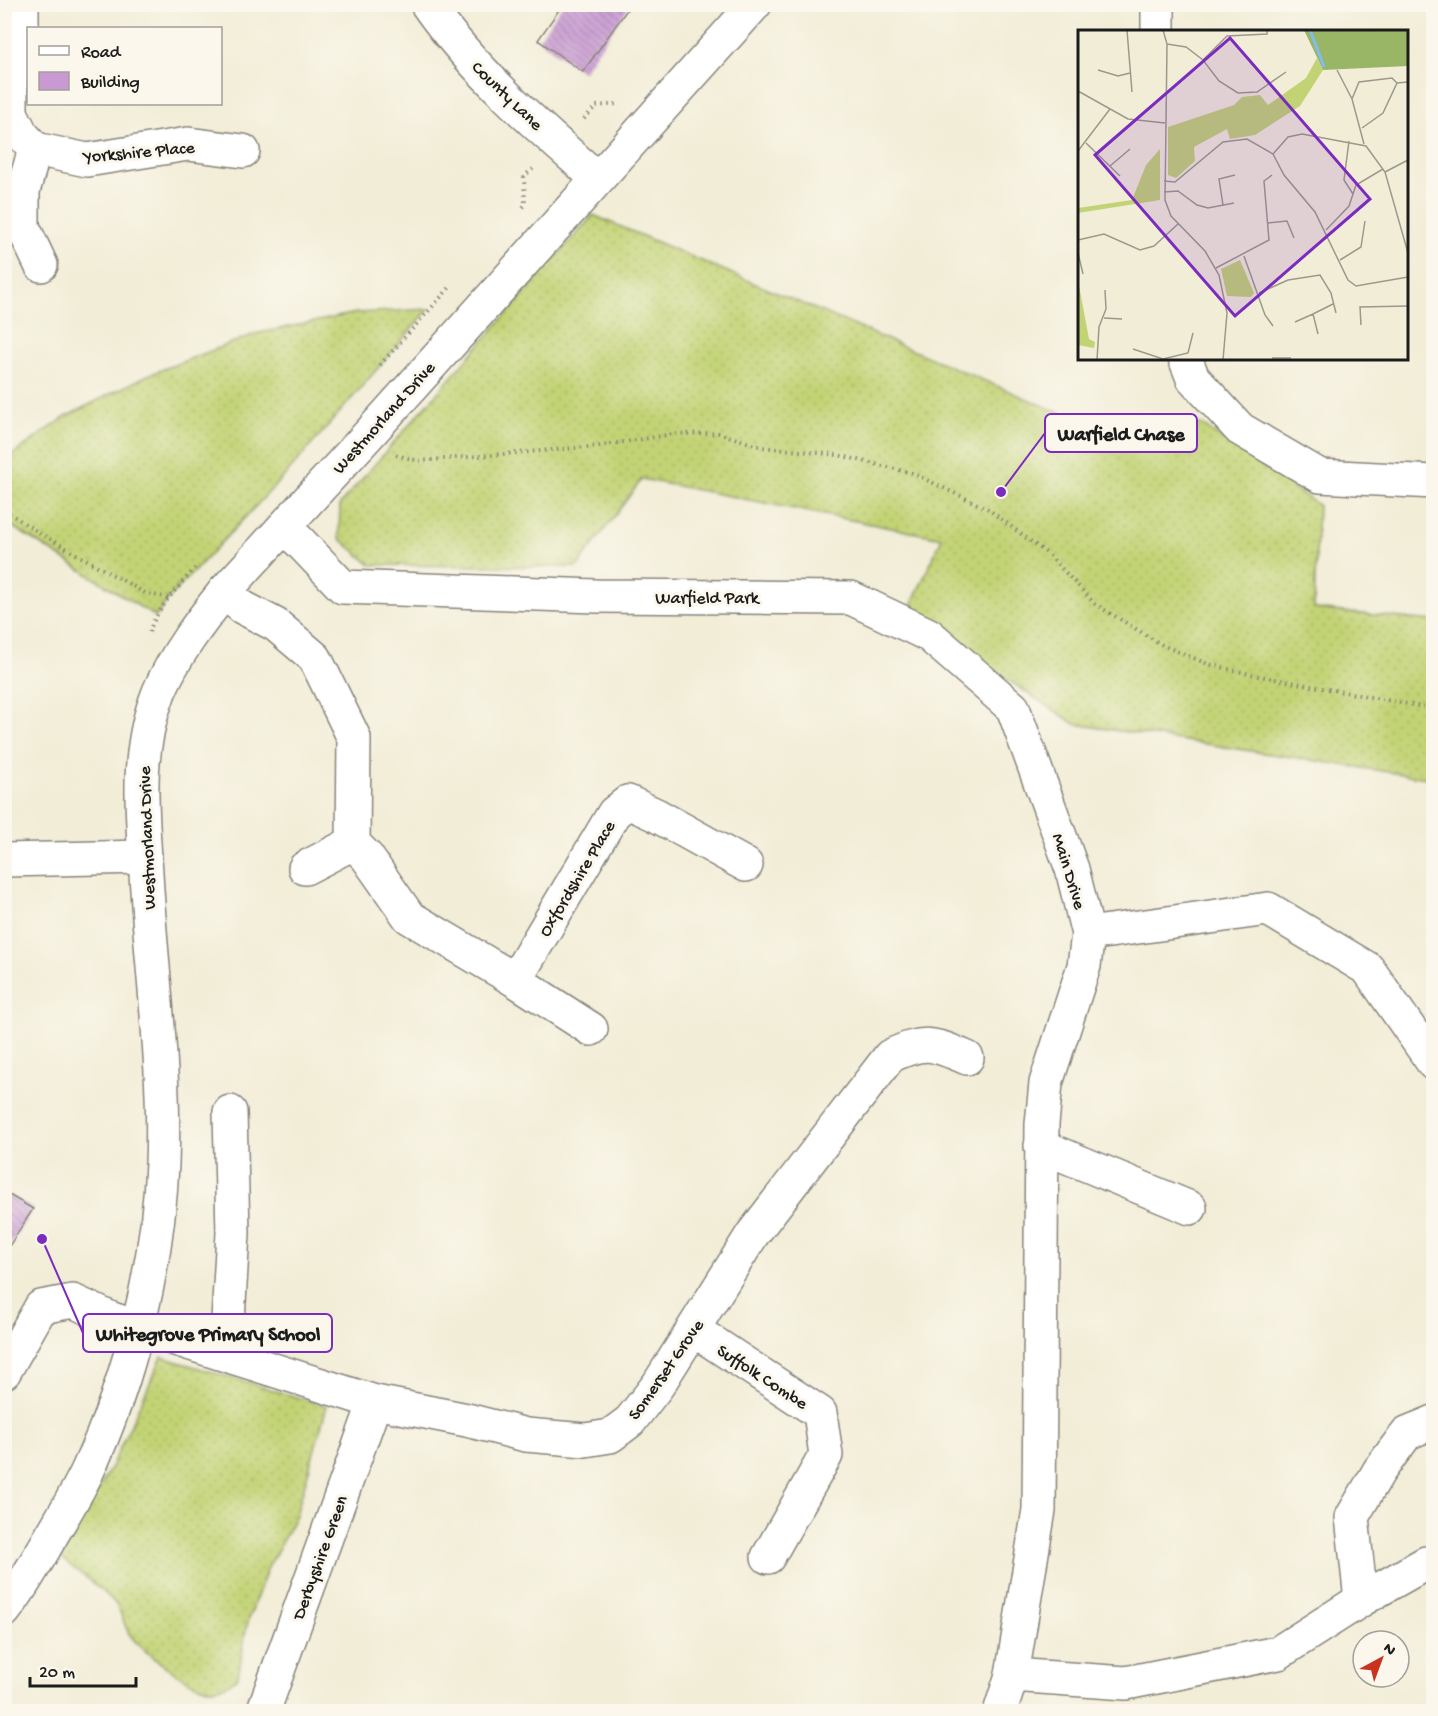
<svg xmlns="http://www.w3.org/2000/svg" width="1438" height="1716" font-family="'Gochi Hand',sans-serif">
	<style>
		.grass { fill: url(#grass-dots); stroke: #6f7848; stroke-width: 1.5 }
		.building { fill: url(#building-back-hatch) }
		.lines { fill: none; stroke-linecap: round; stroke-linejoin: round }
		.minor-casing { stroke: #87847a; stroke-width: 36 }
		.path { stroke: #87847a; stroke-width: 4; stroke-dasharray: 1.5 4.5; stroke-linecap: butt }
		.minor { stroke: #fff; stroke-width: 33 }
		.labels { text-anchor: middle; stroke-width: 6; stroke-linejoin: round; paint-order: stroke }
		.street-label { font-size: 18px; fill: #1c1c1c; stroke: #fbf7ec }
		.inset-river { fill: none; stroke: #80bcf2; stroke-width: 3 }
		.inset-road { fill: none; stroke: #9c998c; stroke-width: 1.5 }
		.view { fill: #7b2cbf; fill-opacity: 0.15; stroke: #7b2cbf; stroke-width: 3 }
		.inset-edge { fill: none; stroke: #1c1c1c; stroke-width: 3 }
		.leader { fill: none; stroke: #7b2cbf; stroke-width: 2 }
		.callout-dot { fill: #7b2cbf; stroke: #fbf7ec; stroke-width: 2 }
		.callout { fill: #fbf7ec; stroke: #7b2cbf; stroke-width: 2 }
		.callout-label { font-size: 20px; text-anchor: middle; font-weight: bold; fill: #1c1c1c }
	</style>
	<defs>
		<pattern id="grass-dots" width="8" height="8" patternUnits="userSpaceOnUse" patternTransform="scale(1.5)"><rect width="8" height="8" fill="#c2d375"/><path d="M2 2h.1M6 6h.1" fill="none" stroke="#a6b565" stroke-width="1.8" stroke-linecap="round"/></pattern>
		<pattern id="building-back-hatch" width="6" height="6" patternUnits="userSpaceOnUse" patternTransform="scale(1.5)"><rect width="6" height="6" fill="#c899d3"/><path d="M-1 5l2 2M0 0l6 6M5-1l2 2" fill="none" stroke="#a27caa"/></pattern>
	</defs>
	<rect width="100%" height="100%" fill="#fbf7ec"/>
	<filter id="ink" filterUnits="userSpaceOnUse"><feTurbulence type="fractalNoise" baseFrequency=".0167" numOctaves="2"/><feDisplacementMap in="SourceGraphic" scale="12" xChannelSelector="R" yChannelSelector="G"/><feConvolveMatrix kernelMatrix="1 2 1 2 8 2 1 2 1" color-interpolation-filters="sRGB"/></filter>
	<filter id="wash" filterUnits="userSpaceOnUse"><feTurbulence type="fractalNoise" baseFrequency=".008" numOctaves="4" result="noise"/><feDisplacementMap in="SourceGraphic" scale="24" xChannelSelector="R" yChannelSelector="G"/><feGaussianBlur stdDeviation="1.35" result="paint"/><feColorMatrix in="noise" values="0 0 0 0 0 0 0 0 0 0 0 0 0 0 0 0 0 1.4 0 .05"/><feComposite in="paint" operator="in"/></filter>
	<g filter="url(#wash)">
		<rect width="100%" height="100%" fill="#f2edd7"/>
		<g class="grass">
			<path d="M 593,215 L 1113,435 L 1146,428 L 1152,437 L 1183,421 L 1202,425 L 1318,505 L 1314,609 L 1433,621 L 1433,779 L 1075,724 L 907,614 L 942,538 L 642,479 L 577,567 L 371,565 L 339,538 L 340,504 Z"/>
			<path d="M 429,309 L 289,471 L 169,598 L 156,617 L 5,522 L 5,460 L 67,416 L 148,375 L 255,334 L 356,313 Z"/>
			<path d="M 162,1357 L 327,1406 L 296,1515 L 267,1570 L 253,1607 L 246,1629 L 238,1677 C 230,1684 220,1689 209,1688 C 188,1686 142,1651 130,1635 C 123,1625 122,1611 114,1602 C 98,1586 78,1572 61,1558 L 112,1465 Z"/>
		</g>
		<g id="blocks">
			<g class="building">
				<path d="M 563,4 L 631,4 L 583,72 L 538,40 Z"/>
				<path d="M 4,1192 L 33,1209 L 4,1254 Z"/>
			</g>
		</g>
	</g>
	<g filter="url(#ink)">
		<use href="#blocks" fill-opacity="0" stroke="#87847a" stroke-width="1.5"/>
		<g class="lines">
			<defs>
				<g id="minor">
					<path d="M 22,4 L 22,37 L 11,78 L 11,113 L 21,133 L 35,149 L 23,191 L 23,227 L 41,265"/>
					<path d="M 427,4 C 471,68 539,128 597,178"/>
					<path d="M 1158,4 L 1158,32"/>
					<path d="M 35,149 L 87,160 L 188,144 L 243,151"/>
					<path d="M 1185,358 L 1193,378 L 1240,429 L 1320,476 L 1434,482"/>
					<path d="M 283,528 L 298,540 L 343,587 L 596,596 L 851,598 L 929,635 L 1013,708 L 1072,869 L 1088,934 L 1084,966 L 1046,1083 L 1042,1124 L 1039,1510 L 1012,1675 L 1000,1712"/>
					<path d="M 224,592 L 242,607 L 276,625 L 315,658 L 354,738 L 353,843 L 367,857 L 409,917 L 515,980 L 591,1029"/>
					<path d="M 4,860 L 145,857"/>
					<path d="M 305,868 L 353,843"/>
					<path d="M 1088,934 L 1268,909 L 1368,969 L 1434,1064"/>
					<path d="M 515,980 L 614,813 L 628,802 L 656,815 L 746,865"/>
					<path d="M 1041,1146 L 1190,1208"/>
					<path d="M 694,1330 L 820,1413 L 826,1455 L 768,1557"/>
					<path d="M 226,1355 L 233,1233 L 230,1112"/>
					<path d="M 4,1372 L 41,1307 L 73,1301 L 112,1319 L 375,1402 L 467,1420 L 526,1435 L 585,1440 L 610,1436 L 630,1421 L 658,1385 L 752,1235 L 890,1056 C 925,1040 932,1043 967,1058"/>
					<path d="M 1361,1600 L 1352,1517 L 1379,1471 L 1407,1433 L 1434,1422"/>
					<path d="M 4,1611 C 20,1591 32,1569 45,1547 C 59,1522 75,1497 87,1472 C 130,1380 158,1265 162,1164 C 166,1068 151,969 146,873 C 142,810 135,752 159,692 C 174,656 200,622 224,592 L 370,433 L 755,4"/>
					<path d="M 1012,1675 L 1126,1683 L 1278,1653 L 1361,1600 L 1426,1563 L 1434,1563"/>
					<path d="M 263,1712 L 375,1402"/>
				</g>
			</defs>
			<use href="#minor" class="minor-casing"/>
			<g class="path">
				<path d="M 584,119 L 596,106 L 618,104"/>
				<path d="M 523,207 L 525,205 L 524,176 L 533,169"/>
				<path d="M 380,365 L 451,286"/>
				<path d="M 396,455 L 419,461 L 600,446 L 673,434 L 719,433 L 762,447 L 838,455 L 912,473 L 988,509 L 1049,555 L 1095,604 L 1164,646 L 1208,664 L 1254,675 L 1434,709"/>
				<path d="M 4,510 L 41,534 L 145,593 L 169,598"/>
				<path d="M 149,632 C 158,607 178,587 195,568"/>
			</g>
			<use href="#minor" class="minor"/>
		</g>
	</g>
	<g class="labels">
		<g class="street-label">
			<text transform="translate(508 95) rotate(44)" y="6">County Lane</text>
			<text transform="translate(139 151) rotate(-5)" y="6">Yorkshire Place</text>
			<text transform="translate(383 417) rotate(-48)" y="6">Westmorland Drive</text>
			<text x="707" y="603">Warfield Park</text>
			<text transform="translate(146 838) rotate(-92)" y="6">Westmorland Drive</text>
			<text transform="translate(1070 871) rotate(73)" y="6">Main Drive</text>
			<text transform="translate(576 878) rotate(-59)" y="6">Oxfordshire Place</text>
			<text transform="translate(665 1369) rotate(-55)" y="6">Somerset Grove</text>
			<text transform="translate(763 1376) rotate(33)" y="6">Suffolk Combe</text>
			<text transform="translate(319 1557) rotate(-70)" y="6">Derbyshire Green</text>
		</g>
	</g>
	<g transform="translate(1078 30)">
		<rect width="330" height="330" fill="#f2edd7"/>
		<path d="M 239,28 L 245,40 L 222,76 L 177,105 L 152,109 L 149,99 L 116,117 L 117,131 L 98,148 L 90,145 L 90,97 L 156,75 L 164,67 L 182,65 L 190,75 L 228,48 ZM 82,119 L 82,170 L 0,183 L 0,178 L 54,170 L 68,135 ZM 162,230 L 176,263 L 173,267 L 149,266 L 143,239 ZM 0,250 L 11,309 L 17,312 L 16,318 L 0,315 Z" fill="#c2d375"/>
		<path d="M 226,0 L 330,0 L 330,36 L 245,40 Z" fill="#99b566"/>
		<path class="inset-river" d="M 232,0 L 246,37"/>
		<path class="inset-road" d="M 49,0 L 54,62M 85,0 L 89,14 L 87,170 L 93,186 L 127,221 L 141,245 L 149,283 L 145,330M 89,14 L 108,17 L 125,30 L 141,51 L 160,63 L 179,62 L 208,42M 125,30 L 149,6 L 189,4 L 189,0M 20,40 L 40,46 L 52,43M 259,40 L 274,69 L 286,114M 0,61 L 50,89 L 87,93M 274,69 L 281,52 L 314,48 L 319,53M 284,98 L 305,83 L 319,53 L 330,52M 271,111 L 266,150 L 275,164M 8,113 L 42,146M 0,121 L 32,79M 195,124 L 210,107 L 224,104 L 288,116 L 307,142 L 330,223M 32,136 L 52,119M 307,142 L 330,130M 86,151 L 97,152 L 145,112 L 169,109 L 195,124 L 206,145 L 237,182 L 270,250 L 278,256 L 330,247M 86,162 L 100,161 L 119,175 L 130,178 L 156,173M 145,175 L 141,149 L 157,145M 190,193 L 209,191 L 216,208M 248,200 L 271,176 L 278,155 L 305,139M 0,210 L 26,204 L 62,220 L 76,216 L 100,194M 0,223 L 5,244M 166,226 L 187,285 L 195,296M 262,230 L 283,217 L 287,191M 138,238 L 191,210 L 186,151 L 194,145M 181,263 L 210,250 L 242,245 L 253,263 L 258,283M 26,288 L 44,289M 217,292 L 235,284M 283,295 L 282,277 L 330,276M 240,304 L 235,284 L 255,274M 55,319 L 85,329M 194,328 L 213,328M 85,329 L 110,323 L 115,303M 19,330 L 21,297 L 28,279 L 27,260"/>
		<path class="view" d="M 152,8 L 292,169 L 157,286 L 17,125 Z"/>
		<rect width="330" height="330" class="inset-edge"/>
	</g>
	<path class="leader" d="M1001 492L1045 433M42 1239L83 1333"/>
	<g class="callout-dot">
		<circle cx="1001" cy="492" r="6"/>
		<circle cx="42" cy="1239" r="6"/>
	</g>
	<g class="callout">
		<rect x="1045" y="414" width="152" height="38" rx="6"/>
		<rect x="83" y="1314" width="249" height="38" rx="6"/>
	</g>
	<g class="callout-label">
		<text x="1121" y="440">Warfield Chase</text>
		<text x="208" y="1340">Whitegrove Primary School</text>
	</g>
	<rect width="1438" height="1716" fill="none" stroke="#fbf7ec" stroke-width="24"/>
	<rect x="27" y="27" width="195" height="78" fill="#fbf7ec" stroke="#a29f99" stroke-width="1.5"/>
	<rect x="39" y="46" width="30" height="9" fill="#ffffff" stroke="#a29f99" stroke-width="1.5"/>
	<text x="81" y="57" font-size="18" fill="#1c1c1c">Road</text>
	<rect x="39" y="72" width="30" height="18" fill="#c899d3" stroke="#a29f99" stroke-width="1.5"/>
	<text x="81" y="87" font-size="18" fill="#1c1c1c">Building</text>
	<g transform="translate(1381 1659) rotate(41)"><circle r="28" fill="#fbf7ec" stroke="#a29f99" stroke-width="1.5"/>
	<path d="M0-4.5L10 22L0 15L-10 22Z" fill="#c8321e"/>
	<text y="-9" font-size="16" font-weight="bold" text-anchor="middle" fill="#1c1c1c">N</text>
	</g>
	<path d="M30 1677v9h106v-9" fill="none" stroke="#1c1c1c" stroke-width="3"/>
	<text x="39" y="1677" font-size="18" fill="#1c1c1c" stroke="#fbf7ec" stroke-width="4.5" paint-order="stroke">20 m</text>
</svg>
